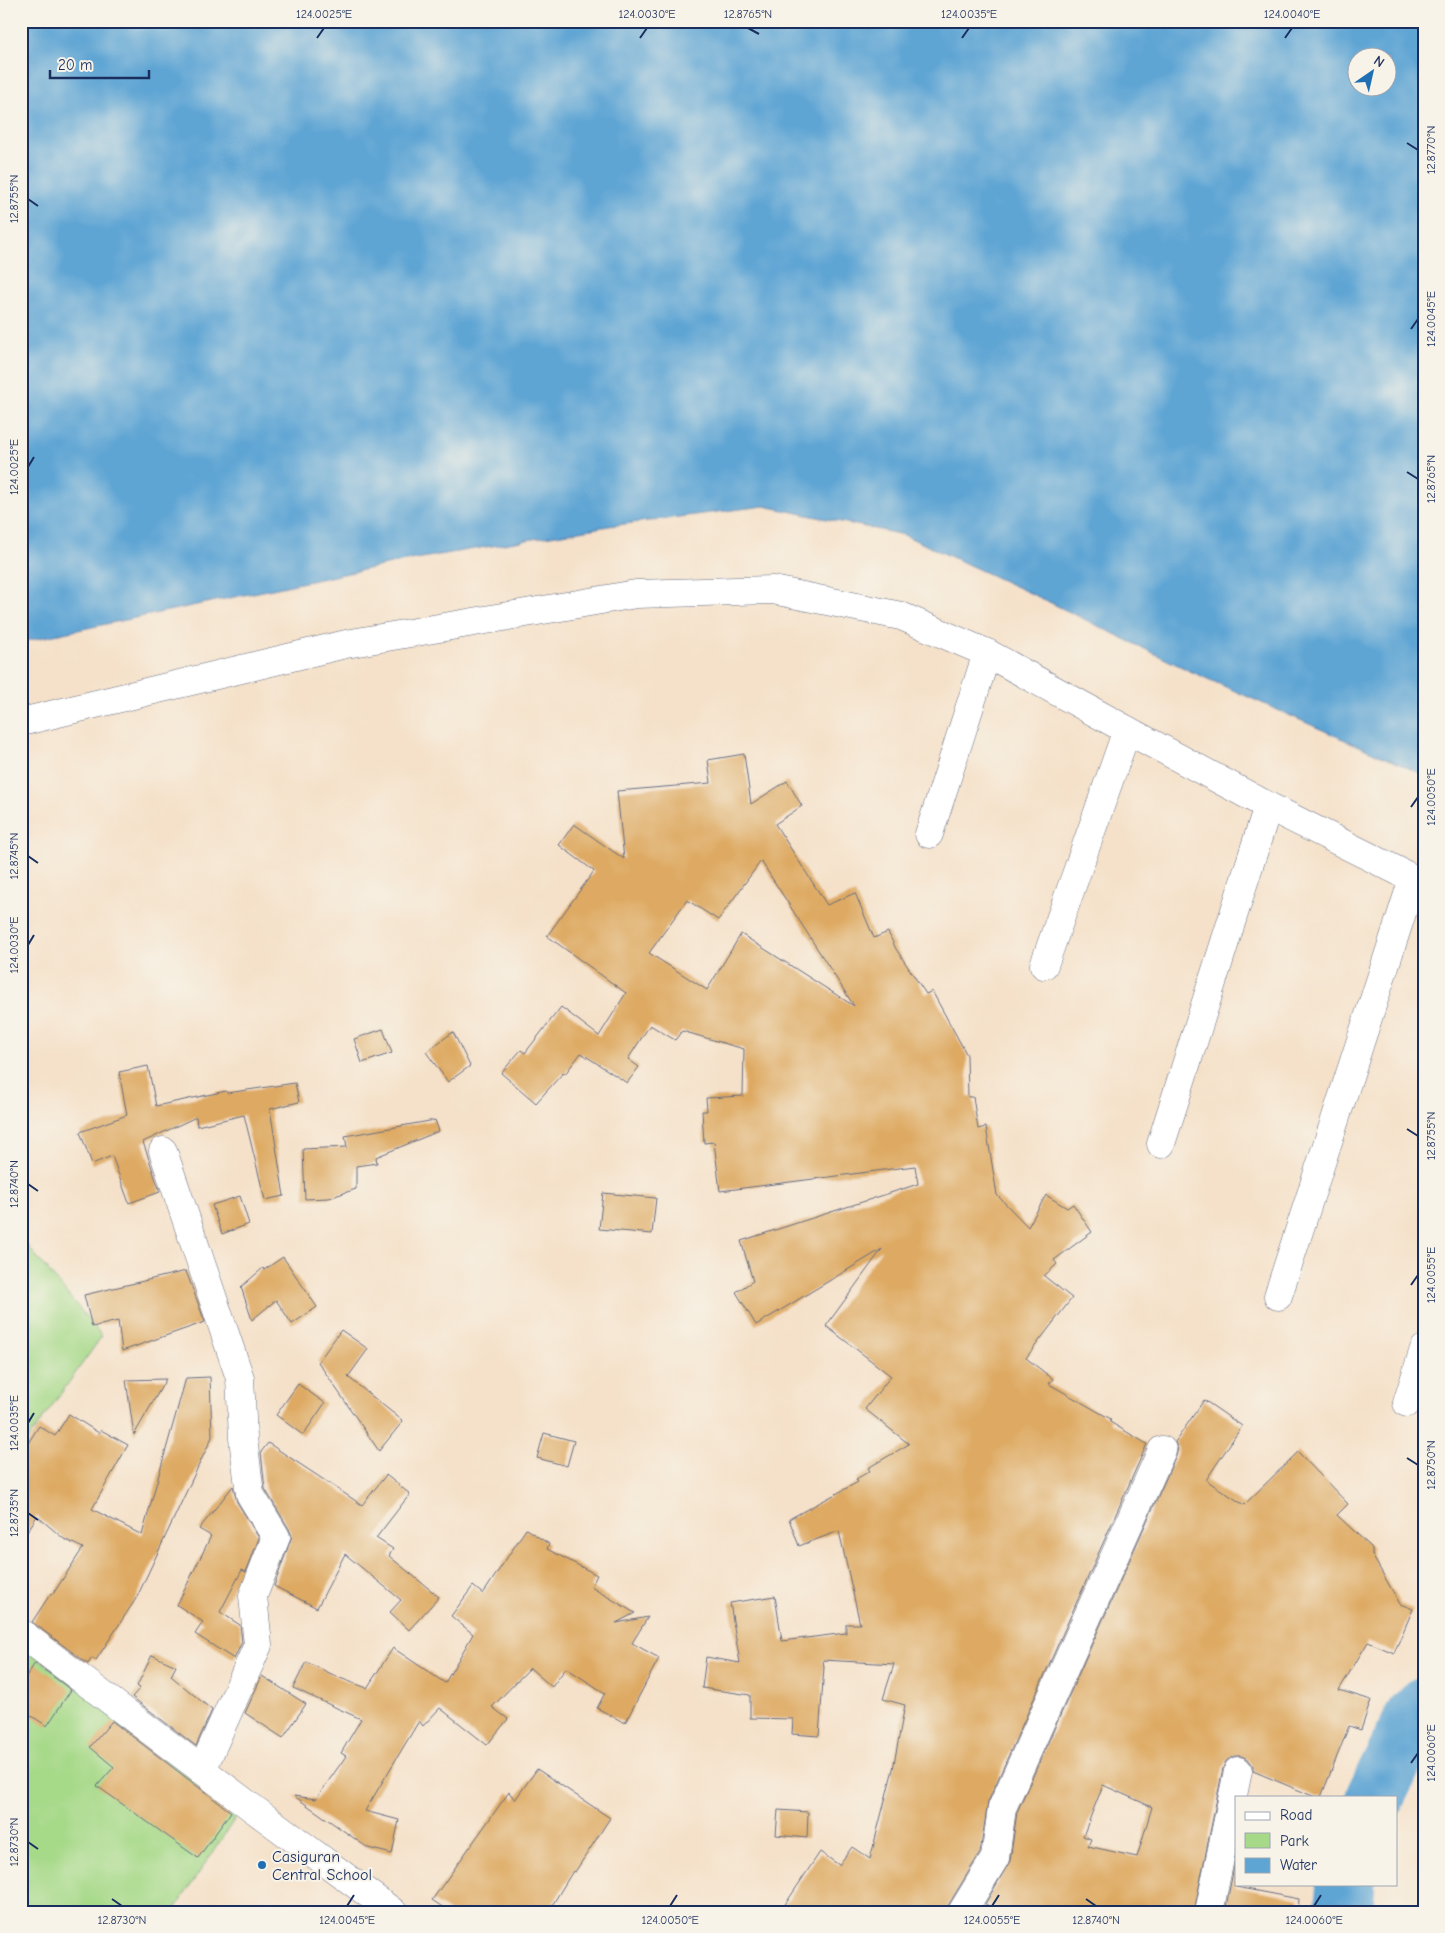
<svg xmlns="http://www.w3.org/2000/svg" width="1445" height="1933" font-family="'Comic Neue',sans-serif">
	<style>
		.green { fill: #a6d988; stroke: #608473 }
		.water { fill: #5fa5d4; stroke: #3d6a99; fill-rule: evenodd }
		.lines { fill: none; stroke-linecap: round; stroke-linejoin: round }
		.river { stroke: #5fa5d4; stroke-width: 59 }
		.building { fill: #deaa63; fill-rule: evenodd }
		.minor-casing { stroke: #676d83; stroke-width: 29 }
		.tertiary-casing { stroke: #676d83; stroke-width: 29 }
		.minor { stroke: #fff; stroke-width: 28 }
		.tertiary { stroke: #fff; stroke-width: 28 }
		.ticks { fill: none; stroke: #1b2f5e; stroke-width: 2 }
		.poi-dot { fill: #1f6fb2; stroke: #f7f3e8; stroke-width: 2 }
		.labels { text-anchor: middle; stroke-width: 4; stroke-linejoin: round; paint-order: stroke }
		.poi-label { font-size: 16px; fill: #1b2f5e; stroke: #f7f3e8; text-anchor: start }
		.neatline { fill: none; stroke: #1b2f5e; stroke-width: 2 }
		.ticks-label { font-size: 12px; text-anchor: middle; fill: #1b2f5e }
	</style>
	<rect width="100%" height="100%" fill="#f7f3e8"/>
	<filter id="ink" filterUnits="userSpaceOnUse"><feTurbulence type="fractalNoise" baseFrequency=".02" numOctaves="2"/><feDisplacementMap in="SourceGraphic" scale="10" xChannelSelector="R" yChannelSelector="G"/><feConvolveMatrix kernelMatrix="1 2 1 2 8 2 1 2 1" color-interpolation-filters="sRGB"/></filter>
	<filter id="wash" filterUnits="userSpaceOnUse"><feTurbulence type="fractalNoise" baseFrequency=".0096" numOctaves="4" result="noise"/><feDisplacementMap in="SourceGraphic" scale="20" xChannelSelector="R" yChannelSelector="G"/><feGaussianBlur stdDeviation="1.12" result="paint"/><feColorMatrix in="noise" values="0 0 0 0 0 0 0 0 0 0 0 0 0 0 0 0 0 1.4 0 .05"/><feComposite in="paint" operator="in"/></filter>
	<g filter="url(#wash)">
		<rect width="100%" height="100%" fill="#f5e1c9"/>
		<g class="green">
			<path d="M 21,1238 L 102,1336 L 21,1449 Z"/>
			<path d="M 21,1645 L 240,1811 L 173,1912 L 21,1912 Z"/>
		</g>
		<path class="water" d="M 21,21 L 1424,21 L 1424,775 L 1192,672 L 1047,601 L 904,535 L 764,506 L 609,526 L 410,560 L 21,642 ZM 1358,58 L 1388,58 L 1388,88 L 1358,88 Z"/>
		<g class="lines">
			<g class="river">
				<path d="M 1375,1797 L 1416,1714 L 1424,1706"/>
				<path d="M 1343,1912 L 1346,1884"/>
			</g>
		</g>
		<g id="blocks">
			<g class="building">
				<path d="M 744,754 L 751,804 L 787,781 L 802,806 L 775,824 L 827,905 L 855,893 L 874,938 L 888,932 L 896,949 L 926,994 L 932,991 L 967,1055 L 968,1097 L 973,1097 L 978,1129 L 986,1127 L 997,1195 L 1028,1227 L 1046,1195 L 1067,1208 L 1073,1204 L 1092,1232 L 1054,1260 L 1057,1264 L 1044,1276 L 1072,1298 L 1026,1358 L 1053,1379 L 1049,1384 L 1111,1419 L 1110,1422 L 1147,1444 L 988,1802 L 980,1853 L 949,1904 L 946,1912 L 780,1912 L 820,1852 L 839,1865 L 852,1847 L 870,1859 L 893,1769 L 905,1705 L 883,1699 L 894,1664 L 823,1660 L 824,1667 L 819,1736 L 792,1734 L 793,1719 L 750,1718 L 750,1695 L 702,1688 L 706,1657 L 740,1663 L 730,1603 L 775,1596 L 782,1641 L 846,1633 L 846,1624 L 860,1624 L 839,1531 L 799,1546 L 789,1519 L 858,1482 L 856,1479 L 870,1471 L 868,1468 L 909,1444 L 865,1409 L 891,1376 L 826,1326 L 882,1249 L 756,1325 L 736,1292 L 753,1281 L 741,1241 L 918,1184 L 915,1166 L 720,1191 L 714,1142 L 704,1143 L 702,1111 L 707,1111 L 706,1098 L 743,1096 L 744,1049 L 682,1031 L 675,1040 L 650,1025 L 628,1059 L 639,1067 L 627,1083 L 581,1053 L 565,1074 L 563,1073 L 536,1103 L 501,1073 L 521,1050 L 525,1053 L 561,1007 L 599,1036 L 626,993 L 547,936 L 594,871 L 559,845 L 574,824 L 624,859 L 617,791 L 711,783 L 708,760 ZM 761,861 L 854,1006 L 741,934 L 707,990 L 649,953 L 687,900 L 718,920 Z"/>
				<path d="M 383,1029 L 392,1053 L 362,1063 L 354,1039 Z"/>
				<path d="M 453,1032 L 470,1066 L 448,1082 L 426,1052 Z"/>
				<path d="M 148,1066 L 156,1106 L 226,1091 L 227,1093 L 295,1083 L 299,1102 L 270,1109 L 284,1196 L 265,1200 L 244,1115 L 197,1126 L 196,1117 L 143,1142 L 160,1192 L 129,1203 L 112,1156 L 92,1164 L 80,1132 L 127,1115 L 119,1072 Z"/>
				<path d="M 435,1120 L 439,1131 L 376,1157 L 377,1163 L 356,1166 L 356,1189 L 329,1198 L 305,1199 L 303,1149 L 347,1147 L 345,1136 Z"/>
				<path d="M 603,1193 L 656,1198 L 652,1234 L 599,1229 Z"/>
				<path d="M 240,1196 L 249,1224 L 222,1234 L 212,1205 Z"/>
				<path d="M 283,1257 L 317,1307 L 292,1324 L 276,1300 L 252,1320 L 241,1287 L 263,1268 L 264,1270 Z"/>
				<path d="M 186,1271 L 205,1322 L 122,1351 L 118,1321 L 92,1327 L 84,1295 Z"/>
				<path d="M 341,1330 L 368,1349 L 348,1377 L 403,1421 L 379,1451 L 318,1362 Z"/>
				<path d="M 210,1377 L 212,1437 L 137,1597 L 96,1660 L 92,1658 L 88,1664 L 32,1622 L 51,1593 L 53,1594 L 83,1548 L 64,1539 L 37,1516 L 21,1542 L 21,1454 L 39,1426 L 55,1436 L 69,1414 L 99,1433 L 101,1430 L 128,1445 L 92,1509 L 142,1535 L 186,1378 Z"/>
				<path d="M 166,1379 L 134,1435 L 126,1380 Z"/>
				<path d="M 298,1384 L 325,1403 L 303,1435 L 276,1415 Z"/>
				<path d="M 1204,1400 L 1242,1426 L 1206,1480 L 1244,1505 L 1298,1452 L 1348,1504 L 1337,1515 L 1372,1548 L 1372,1555 L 1400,1604 L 1413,1609 L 1394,1653 L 1368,1642 L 1339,1690 L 1371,1700 L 1361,1730 L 1349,1726 L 1321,1797 L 1315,1797 L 1253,1771 L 1253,1766 L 1249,1760 L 1242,1756 L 1234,1756 L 1226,1761 L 1223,1768 L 1194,1912 L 1002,1912 L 985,1904 L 1010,1861 L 1017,1812 L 1176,1456 L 1178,1449 L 1175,1442 ZM 1103,1785 L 1152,1807 L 1137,1857 L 1088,1846 L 1091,1839 L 1083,1836 Z"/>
				<path d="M 544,1433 L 574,1441 L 567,1466 L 537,1458 Z"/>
				<path d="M 268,1443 L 362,1505 L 386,1475 L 410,1494 L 376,1538 L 393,1549 L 389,1556 L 439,1597 L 409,1630 L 390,1612 L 401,1600 L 345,1554 L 317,1608 L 274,1586 L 292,1536 L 289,1529 L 265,1489 L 261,1452 Z"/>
				<path d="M 233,1486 L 237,1502 L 259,1538 L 246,1572 L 242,1570 L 220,1612 L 240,1625 L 242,1642 L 234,1659 L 195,1634 L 203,1622 L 177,1605 L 211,1536 L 199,1529 Z"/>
				<path d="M 526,1529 L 549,1544 L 547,1549 L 597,1575 L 591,1587 L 635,1613 L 616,1623 L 648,1617 L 632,1643 L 659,1658 L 625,1723 L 597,1708 L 605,1693 L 566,1668 L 552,1687 L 530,1668 L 492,1707 L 508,1719 L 487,1745 L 440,1708 L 423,1726 L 419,1721 L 365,1811 L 399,1820 L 392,1854 L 368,1848 L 294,1796 L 316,1799 L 346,1756 L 341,1753 L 361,1719 L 293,1688 L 306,1662 L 340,1678 L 367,1688 L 393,1648 L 445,1683 L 473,1634 L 451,1616 L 473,1586 L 483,1594 Z"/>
				<path d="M 152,1655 L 176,1666 L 171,1676 L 212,1710 L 196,1746 L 132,1697 L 140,1688 L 137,1686 Z"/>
				<path d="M 35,1663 L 71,1690 L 47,1726 L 21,1709 L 21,1685 Z"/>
				<path d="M 262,1676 L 306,1704 L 283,1738 L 245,1713 Z"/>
				<path d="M 112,1721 L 231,1812 L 198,1858 L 97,1786 L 114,1767 L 90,1747 Z"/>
				<path d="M 537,1769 L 610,1818 L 575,1872 L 573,1871 L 548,1912 L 450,1912 L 432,1900 L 509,1792 L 515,1800 Z"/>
				<path d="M 778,1810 L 808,1812 L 807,1838 L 776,1835 Z"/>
				<path d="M 1236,1857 L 1236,1887 L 1299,1899 L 1298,1912 L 1225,1912 Z"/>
			</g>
		</g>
	</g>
	<g filter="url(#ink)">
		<use href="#blocks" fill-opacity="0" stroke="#676d83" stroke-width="1"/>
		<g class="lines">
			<defs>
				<g id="minor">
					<path d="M 929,834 L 987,653"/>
					<path d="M 1044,965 L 1127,730"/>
					<path d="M 1161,1144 L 1268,806"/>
					<path d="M 163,1151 L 240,1378 L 243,1438 L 250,1494 L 276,1537 L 253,1596 L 258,1645 L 202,1770"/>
					<path d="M 1278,1296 L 1413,879"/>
					<path d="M 1407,1403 L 1424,1349"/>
					<path d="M 21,1633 L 251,1807 L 393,1912"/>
					<path d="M 962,1912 L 995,1858 L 1002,1808 L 1162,1450"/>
					<path d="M 1209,1912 L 1238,1771"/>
				</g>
				<path id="tertiary" d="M 21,722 L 346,644 L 636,594 L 773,590 L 901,616 L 987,653 L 1127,730 L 1268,806 L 1424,884"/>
			</defs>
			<use href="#minor" class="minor-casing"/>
			<use href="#tertiary" class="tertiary-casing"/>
			<use href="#minor" class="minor"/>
			<use href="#tertiary" class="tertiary"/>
		</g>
	</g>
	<path class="ticks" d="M 748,28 L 759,34M 317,38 L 324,28M 640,38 L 647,28M 962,38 L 969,28M 1285,38 L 1292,28M 1407,143 L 1418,150M 28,199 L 38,206M 1411,329 L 1418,319M 28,467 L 34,457M 1407,472 L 1418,479M 1411,807 L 1418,797M 28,856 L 38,863M 28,945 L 34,935M 1407,1129 L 1418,1136M 28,1184 L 38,1191M 1411,1285 L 1418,1275M 28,1423 L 34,1413M 1407,1458 L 1418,1465M 28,1513 L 38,1520M 1411,1763 L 1418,1753M 28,1842 L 38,1849M 112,1899 L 122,1906M 1086,1899 L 1096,1906M 347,1906 L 354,1895M 670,1906 L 677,1895M 992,1906 L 999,1895M 1314,1906 L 1321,1895"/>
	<circle class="poi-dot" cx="262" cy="1865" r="5"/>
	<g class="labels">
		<g class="poi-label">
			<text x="272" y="1862">Casiguran<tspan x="272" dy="18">Central School</tspan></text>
		</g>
	</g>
	<rect width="1445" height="1933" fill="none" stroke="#f7f3e8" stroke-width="55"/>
	<rect x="1235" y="1796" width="162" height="90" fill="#f7f3e8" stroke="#9fa5b1"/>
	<rect x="1245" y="1812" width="25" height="8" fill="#ffffff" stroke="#9fa5b1"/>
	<text x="1280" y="1820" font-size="15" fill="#1b2f5e">Road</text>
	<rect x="1245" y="1833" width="25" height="15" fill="#a6d988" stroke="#9fa5b1"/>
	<text x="1280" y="1846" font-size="15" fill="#1b2f5e">Park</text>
	<rect x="1245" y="1858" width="25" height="15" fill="#5fa5d4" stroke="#9fa5b1"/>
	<text x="1280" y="1870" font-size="15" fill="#1b2f5e">Water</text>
	<g transform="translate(1372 72) rotate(34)"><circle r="24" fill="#f7f3e8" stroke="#9fa5b1"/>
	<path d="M0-4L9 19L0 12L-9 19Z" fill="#1f6fb2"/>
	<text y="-8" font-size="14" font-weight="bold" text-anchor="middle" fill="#1b2f5e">N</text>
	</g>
	<path d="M50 70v8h99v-8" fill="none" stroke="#1b2f5e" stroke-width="2.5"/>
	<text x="58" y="70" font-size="15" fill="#1b2f5e" stroke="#f7f3e8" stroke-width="4" paint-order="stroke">20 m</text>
	<rect x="28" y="28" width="1390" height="1878" class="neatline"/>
	<g class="ticks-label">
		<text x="324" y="18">124.0025°E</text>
		<text x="647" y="18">124.0030°E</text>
		<text x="748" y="18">12.8765°N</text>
		<text x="969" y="18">124.0035°E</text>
		<text x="1292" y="18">124.0040°E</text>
		<text transform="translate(1431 150) rotate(-90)" y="4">12.8770°N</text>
		<text transform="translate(14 199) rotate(-90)" y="4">12.8755°N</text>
		<text transform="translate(1431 319) rotate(-90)" y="4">124.0045°E</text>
		<text transform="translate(14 467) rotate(-90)" y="4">124.0025°E</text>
		<text transform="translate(1431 479) rotate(-90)" y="4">12.8765°N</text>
		<text transform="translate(1431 797) rotate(-90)" y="4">124.0050°E</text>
		<text transform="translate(14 856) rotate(-90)" y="4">12.8745°N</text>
		<text transform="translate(14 945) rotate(-90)" y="4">124.0030°E</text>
		<text transform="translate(1431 1136) rotate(-90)" y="4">12.8755°N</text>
		<text transform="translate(14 1184) rotate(-90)" y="4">12.8740°N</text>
		<text transform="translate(1431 1275) rotate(-90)" y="4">124.0055°E</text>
		<text transform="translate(14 1423) rotate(-90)" y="4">124.0035°E</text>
		<text transform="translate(1431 1465) rotate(-90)" y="4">12.8750°N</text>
		<text transform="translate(14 1513) rotate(-90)" y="4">12.8735°N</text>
		<text transform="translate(1431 1753) rotate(-90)" y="4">124.0060°E</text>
		<text transform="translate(14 1842) rotate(-90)" y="4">12.8730°N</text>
		<text x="122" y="1924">12.8730°N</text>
		<text x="347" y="1924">124.0045°E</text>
		<text x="670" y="1924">124.0050°E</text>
		<text x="992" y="1924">124.0055°E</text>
		<text x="1096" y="1924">12.8740°N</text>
		<text x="1314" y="1924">124.0060°E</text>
	</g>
</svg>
